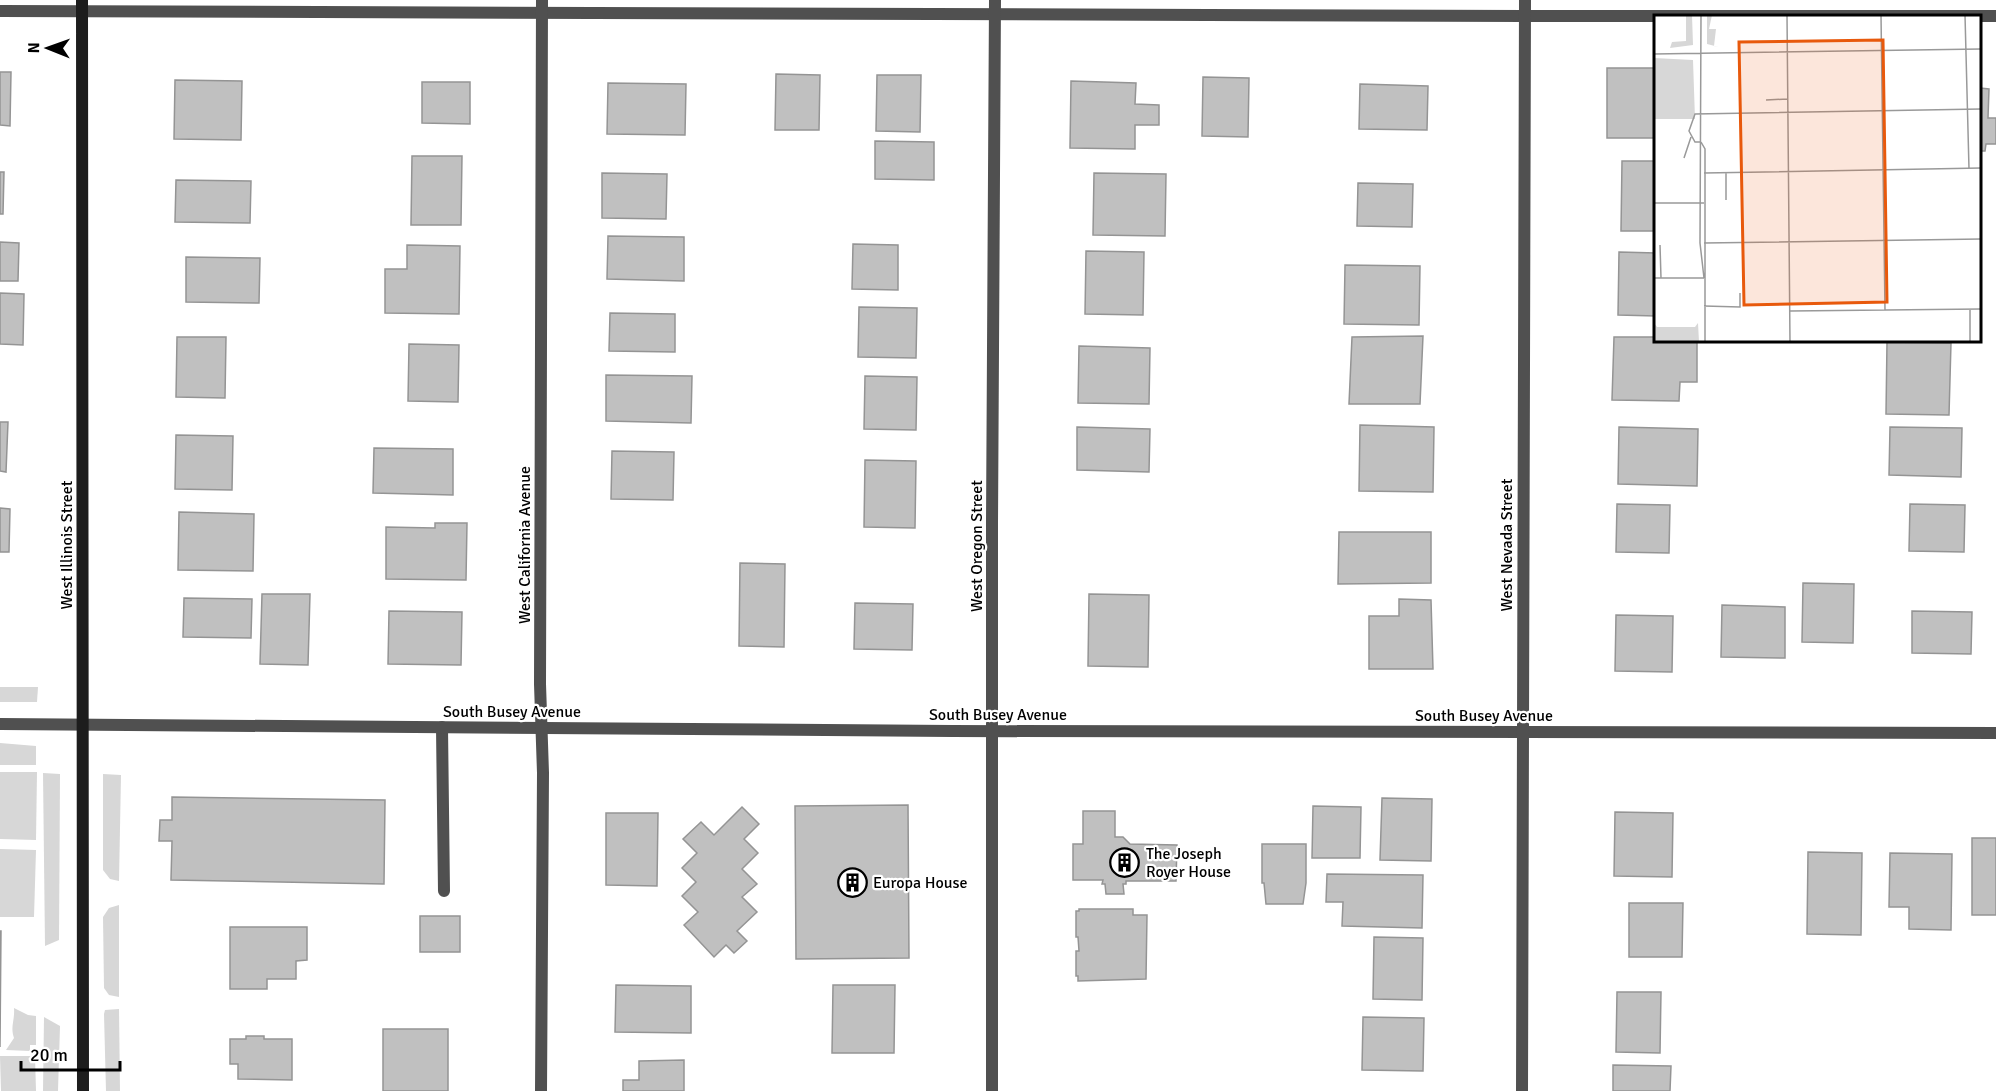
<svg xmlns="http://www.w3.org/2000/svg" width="1996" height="1091" font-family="Signika,sans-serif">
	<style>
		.green { fill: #d7d7d7 }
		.building { fill: #c0c0c0; stroke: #949494; stroke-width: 1.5 }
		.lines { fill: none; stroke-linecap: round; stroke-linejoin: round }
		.lane { stroke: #505050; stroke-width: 12 }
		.street { stroke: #505050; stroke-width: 12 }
		.secondary { stroke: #1d1d1d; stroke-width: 12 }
		.labels { text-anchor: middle; stroke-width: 4.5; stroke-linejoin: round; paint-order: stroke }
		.street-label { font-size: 16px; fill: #000; stroke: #fff }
		.poi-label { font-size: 16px; fill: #000; stroke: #fff; text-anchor: start }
		.inset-road { fill: none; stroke: #999; stroke-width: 1.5 }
		.view { fill: #e8590c; fill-opacity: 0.15; stroke: #e8590c; stroke-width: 3 }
		.inset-edge { fill: none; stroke: #000; stroke-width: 3 }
	</style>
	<rect width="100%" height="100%" fill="#fff"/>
	<g class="green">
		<path d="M 0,687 L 38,687 L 37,702 L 0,702 Z"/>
		<path d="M 0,743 L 36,746 L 36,765 L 0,765 Z"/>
		<path d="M 0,772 L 37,772 L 36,840 L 0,839 Z"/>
		<path d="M 43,773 L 60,774 L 59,940 L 45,946 Z"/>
		<path d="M 103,774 L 121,775 L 119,881 L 110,879 L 103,870 Z"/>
		<path d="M 0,849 L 36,850 L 34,917 L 0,917 Z"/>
		<path d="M 119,905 L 119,997 L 109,995 L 104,988 L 103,917 L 109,908 Z"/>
		<path d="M 14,1008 L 28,1015 L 36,1016 L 36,1045 L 30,1045 L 30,1051 L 6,1050 L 14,1038 C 10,1027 15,1020 14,1008 Z"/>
		<path d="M 119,1009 L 120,1091 L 106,1091 L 104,1014 L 105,1010 Z"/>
		<path d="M 44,1017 L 60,1026 L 58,1091 L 43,1091 Z"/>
		<path d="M 0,1056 L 35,1056 L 36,1091 L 1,1091 Z"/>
	</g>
	<g class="building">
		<rect x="1607" y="68" width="49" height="70"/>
		<path d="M 0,72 L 11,72 L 10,126 L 0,125 Z"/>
		<path d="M 776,74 L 820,75 L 819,130 L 775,130 Z"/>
		<path d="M 877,75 L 921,75 L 920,132 L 876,131 Z"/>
		<path d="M 1203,77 L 1249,78 L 1248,137 L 1202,136 Z"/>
		<path d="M 175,80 L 242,81 L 241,140 L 174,139 Z"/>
		<path d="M 1071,81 L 1136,83 L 1135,104 L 1159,105 L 1159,125 L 1135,125 L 1135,149 L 1070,148 Z"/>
		<path d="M 422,82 L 470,82 L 470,124 L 422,123 Z"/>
		<path d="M 608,83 L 686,84 L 685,135 L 607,134 Z"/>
		<path d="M 1360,84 L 1428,86 L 1427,130 L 1359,129 Z"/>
		<path d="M 1980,88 L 1989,89 L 1988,118 L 1996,118 L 1996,144 L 1986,144 L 1985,151 L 1980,151 Z"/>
		<path d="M 875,141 L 934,142 L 934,180 L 875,179 Z"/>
		<path d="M 412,156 L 462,156 L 461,225 L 411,225 Z"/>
		<path d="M 1622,161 L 1656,161 L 1656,231 L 1621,231 Z"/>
		<path d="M 0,172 L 4,172 L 3,214 L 0,214 Z"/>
		<path d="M 602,173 L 667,174 L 666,219 L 602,218 Z"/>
		<path d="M 1094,173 L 1166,174 L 1165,236 L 1093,235 Z"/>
		<path d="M 176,180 L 251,181 L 250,223 L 175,222 Z"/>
		<path d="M 1358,183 L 1413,184 L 1412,227 L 1357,226 Z"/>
		<path d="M 608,236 L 684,237 L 684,281 L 607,279 Z"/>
		<path d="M 0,242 L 19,243 L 18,281 L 0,281 Z"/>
		<path d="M 853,244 L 898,245 L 898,290 L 852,289 Z"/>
		<path d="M 407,245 L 460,246 L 459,314 L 385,313 L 385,269 L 407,269 Z"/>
		<path d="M 1086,251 L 1144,252 L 1143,315 L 1085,314 Z"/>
		<path d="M 1619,252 L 1656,253 L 1656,316 L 1618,315 Z"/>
		<path d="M 186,257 L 260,258 L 259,303 L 186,302 Z"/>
		<path d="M 1345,265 L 1420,266 L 1419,325 L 1344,324 Z"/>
		<path d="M 0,293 L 24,294 L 23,345 L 0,344 Z"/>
		<path d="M 859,307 L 917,308 L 916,358 L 858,357 Z"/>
		<path d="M 610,313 L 675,314 L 675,352 L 609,351 Z"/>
		<path d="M 1423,336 L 1420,404 L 1349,404 L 1352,337 Z"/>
		<path d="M 177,337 L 226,337 L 225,398 L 176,397 Z"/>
		<path d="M 1614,337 L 1656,337 L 1656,340 L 1697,340 L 1697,382 L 1680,382 L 1679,401 L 1612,400 Z"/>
		<path d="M 1887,342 L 1951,343 L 1949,415 L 1886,414 Z"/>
		<path d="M 409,344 L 459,345 L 458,402 L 408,401 Z"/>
		<path d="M 1079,346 L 1150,348 L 1149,404 L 1078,403 Z"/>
		<path d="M 606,375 L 692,376 L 691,423 L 606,421 Z"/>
		<path d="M 865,376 L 917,377 L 916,430 L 864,429 Z"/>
		<path d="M 0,422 L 8,422 L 6,472 L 0,471 Z"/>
		<path d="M 1360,425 L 1434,427 L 1433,492 L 1359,491 Z"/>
		<path d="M 1077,427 L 1150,429 L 1149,472 L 1077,470 Z"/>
		<path d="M 1619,427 L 1698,429 L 1697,486 L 1618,484 Z"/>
		<path d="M 1890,427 L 1962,428 L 1961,477 L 1889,475 Z"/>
		<path d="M 176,435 L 233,436 L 232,490 L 175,489 Z"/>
		<path d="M 374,448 L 453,449 L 453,495 L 373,493 Z"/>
		<path d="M 612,451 L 674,452 L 673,500 L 611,499 Z"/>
		<path d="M 865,460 L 916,461 L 915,528 L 864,527 Z"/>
		<path d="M 1617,504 L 1670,505 L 1669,553 L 1616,552 Z"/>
		<path d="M 1910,504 L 1965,505 L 1964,552 L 1909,551 Z"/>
		<path d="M 0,508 L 10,509 L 9,552 L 0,552 Z"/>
		<path d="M 179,512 L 254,514 L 253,571 L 178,570 Z"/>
		<path d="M 435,523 L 467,523 L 466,580 L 386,579 L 386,527 L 435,528 Z"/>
		<path d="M 1339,532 L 1431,532 L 1431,583 L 1338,584 Z"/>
		<path d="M 740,563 L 785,564 L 784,647 L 739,646 Z"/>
		<path d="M 1803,583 L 1854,584 L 1853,643 L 1802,642 Z"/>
		<path d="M 262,594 L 310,594 L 308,665 L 260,664 Z"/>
		<path d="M 1089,594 L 1149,595 L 1148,667 L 1088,666 Z"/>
		<path d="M 184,598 L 252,599 L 251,638 L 183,637 Z"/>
		<path d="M 1399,599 L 1431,600 L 1433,669 L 1369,669 L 1369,616 L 1399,616 Z"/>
		<path d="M 855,603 L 913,604 L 912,650 L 854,649 Z"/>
		<path d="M 1722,605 L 1785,607 L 1785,658 L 1721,657 Z"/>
		<path d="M 389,611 L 462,612 L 461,665 L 388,664 Z"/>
		<path d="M 1912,611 L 1972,612 L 1971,654 L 1912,653 Z"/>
		<path d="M 1616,615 L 1673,616 L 1672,672 L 1615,671 Z"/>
		<path d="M 172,797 L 385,800 L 384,884 L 171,880 L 172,841 L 159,841 L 160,820 L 172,820 Z"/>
		<path d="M 1382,798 L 1432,799 L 1431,861 L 1380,860 Z"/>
		<path d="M 908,805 L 909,958 L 796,959 L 795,806 Z"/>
		<path d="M 1313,806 L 1361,807 L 1360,858 L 1312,858 Z"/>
		<path d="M 742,807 L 759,824 L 744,839 L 758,853 L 742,869 L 757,884 L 742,897 L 757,912 L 737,931 L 747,941 L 734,953 L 726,945 L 714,957 L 684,925 L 698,912 L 682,896 L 696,882 L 682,868 L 697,853 L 683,839 L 701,822 L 714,835 Z"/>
		<path d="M 1083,811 L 1115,811 L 1115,837 L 1123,837 L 1130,844 L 1177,845 L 1176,881 L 1126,881 L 1126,884 L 1123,884 L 1124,894 L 1106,894 L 1105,884 L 1102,884 L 1103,880 L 1073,880 L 1073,844 L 1083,844 Z"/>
		<path d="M 1615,812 L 1673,813 L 1672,877 L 1614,876 Z"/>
		<path d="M 606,813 L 658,813 L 657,886 L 606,885 Z"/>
		<rect x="1972" y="838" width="24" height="77"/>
		<path d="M 1262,844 L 1306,844 L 1306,883 L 1303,904 L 1266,904 L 1264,883 L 1262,883 Z"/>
		<path d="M 1808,852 L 1862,853 L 1861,935 L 1807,934 Z"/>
		<path d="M 1890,853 L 1952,854 L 1951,930 L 1909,929 L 1909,907 L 1889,907 Z"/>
		<path d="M 1327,874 L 1423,875 L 1422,928 L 1342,926 L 1343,902 L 1326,902 Z"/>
		<path d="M 1629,903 L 1683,903 L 1682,957 L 1629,957 Z"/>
		<path d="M 1079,909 L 1133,909 L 1133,915 L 1147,915 L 1146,979 L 1078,981 L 1078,976 L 1076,976 L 1076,951 L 1079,951 L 1078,937 L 1076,937 L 1076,911 L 1079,911 Z"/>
		<rect x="420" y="916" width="40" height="36"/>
		<path d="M 230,927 L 307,927 L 307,960 L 296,961 L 296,979 L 267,979 L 267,989 L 230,989 Z"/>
		<path d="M 0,931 L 1,931 L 0,1047 Z"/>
		<path d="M 1374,937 L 1423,938 L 1422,1000 L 1373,999 Z"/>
		<path d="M 616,985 L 691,986 L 691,1033 L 615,1032 Z"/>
		<path d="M 833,985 L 895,985 L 894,1053 L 832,1053 Z"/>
		<path d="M 1617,992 L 1661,992 L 1660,1053 L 1616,1052 Z"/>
		<path d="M 1363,1017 L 1424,1018 L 1423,1071 L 1362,1070 Z"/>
		<rect x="383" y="1029" width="65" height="62"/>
		<path d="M 246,1036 L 264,1036 L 264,1039 L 292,1039 L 292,1080 L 238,1079 L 238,1064 L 230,1064 L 230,1039 L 246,1039 Z"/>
		<path d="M 684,1060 L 684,1091 L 623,1091 L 623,1080 L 639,1080 L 639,1061 Z"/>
		<path d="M 1613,1065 L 1671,1066 L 1670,1091 L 1613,1091 Z"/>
	</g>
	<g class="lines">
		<path class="lane" d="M 442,727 L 444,891"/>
		<g class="street">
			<path d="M 0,11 L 1525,16 L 1996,16"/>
			<path d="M 0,724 L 952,731 L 1996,733"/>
			<path d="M 541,1091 L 543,773 L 540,684 L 542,0"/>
			<path d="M 992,1091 L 992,523 L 995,0"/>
			<path d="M 1522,1091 L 1525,0"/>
		</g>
		<path class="secondary" d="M 82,0 L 83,1091"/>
	</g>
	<defs>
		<symbol id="building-ring" viewBox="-11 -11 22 22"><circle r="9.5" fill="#fff" stroke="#000" stroke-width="1.5"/><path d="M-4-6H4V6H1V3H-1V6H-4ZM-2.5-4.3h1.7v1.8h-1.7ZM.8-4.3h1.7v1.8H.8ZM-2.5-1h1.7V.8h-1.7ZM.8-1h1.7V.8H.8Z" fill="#000"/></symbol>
	</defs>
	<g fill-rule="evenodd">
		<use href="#building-ring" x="1108" y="846" width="33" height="33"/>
		<use href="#building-ring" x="836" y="866" width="33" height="33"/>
	</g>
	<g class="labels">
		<g class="street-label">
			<text transform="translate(66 545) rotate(-90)" y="6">West Illinois Street</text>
			<text transform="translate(524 545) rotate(-90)" y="6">West California Avenue</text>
			<text transform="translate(1506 545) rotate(-90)" y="6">West Nevada Street</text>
			<text transform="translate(976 546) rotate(-90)" y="6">West Oregon Street</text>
			<text x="512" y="717">South Busey Avenue</text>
			<text x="998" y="720">South Busey Avenue</text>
			<text x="1484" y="721">South Busey Avenue</text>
		</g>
		<g class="poi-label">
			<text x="1146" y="859">The Joseph<tspan x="1146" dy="18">Royer House</tspan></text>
			<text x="873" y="888">Europa House</text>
		</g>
	</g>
	<g transform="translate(1654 15)">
		<rect width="327" height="327" fill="#fff"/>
		<path d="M 32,0 L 38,0 L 39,30 L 16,33 L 18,27 L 32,26 ZM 53,0 L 58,0 L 55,14 L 62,14 L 60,31 L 65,32 L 53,29 ZM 0,43 L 39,45 L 41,104 L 0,104 ZM 0,308 L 3,312 L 41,312 L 44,308 L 45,327 L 0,327 Z" fill="#d7d7d7"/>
		<path class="inset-road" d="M 47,0 L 46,228 L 50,263M 133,0 L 136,327M 227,0 L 231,295M 311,0 L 315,154M 0,39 L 327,34M 112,85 L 134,84M 47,127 L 41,127 L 35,116 L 41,99 L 327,94M 47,127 L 51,134 L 51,327M 30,143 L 37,122M 50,158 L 327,153M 72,158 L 72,185M 0,188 L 50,188M 50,228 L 327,224M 6,230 L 7,263M 0,263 L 50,263M 50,291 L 86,292 L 86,278M 316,294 L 316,327M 136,296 L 327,294"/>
		<path class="view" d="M 229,25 L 233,287 L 90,290 L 85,27 Z"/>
		<rect width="327" height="327" class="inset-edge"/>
	</g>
	<g transform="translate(48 48) rotate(271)" stroke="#ffffff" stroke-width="4.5" paint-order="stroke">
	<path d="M0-4.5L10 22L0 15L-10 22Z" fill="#000000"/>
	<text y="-9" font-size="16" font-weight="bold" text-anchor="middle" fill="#000000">N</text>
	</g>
	<path d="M21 1061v9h99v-9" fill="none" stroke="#000000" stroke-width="3"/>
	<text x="30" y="1061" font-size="18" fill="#000000" stroke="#ffffff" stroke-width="4.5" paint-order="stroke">20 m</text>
</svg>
